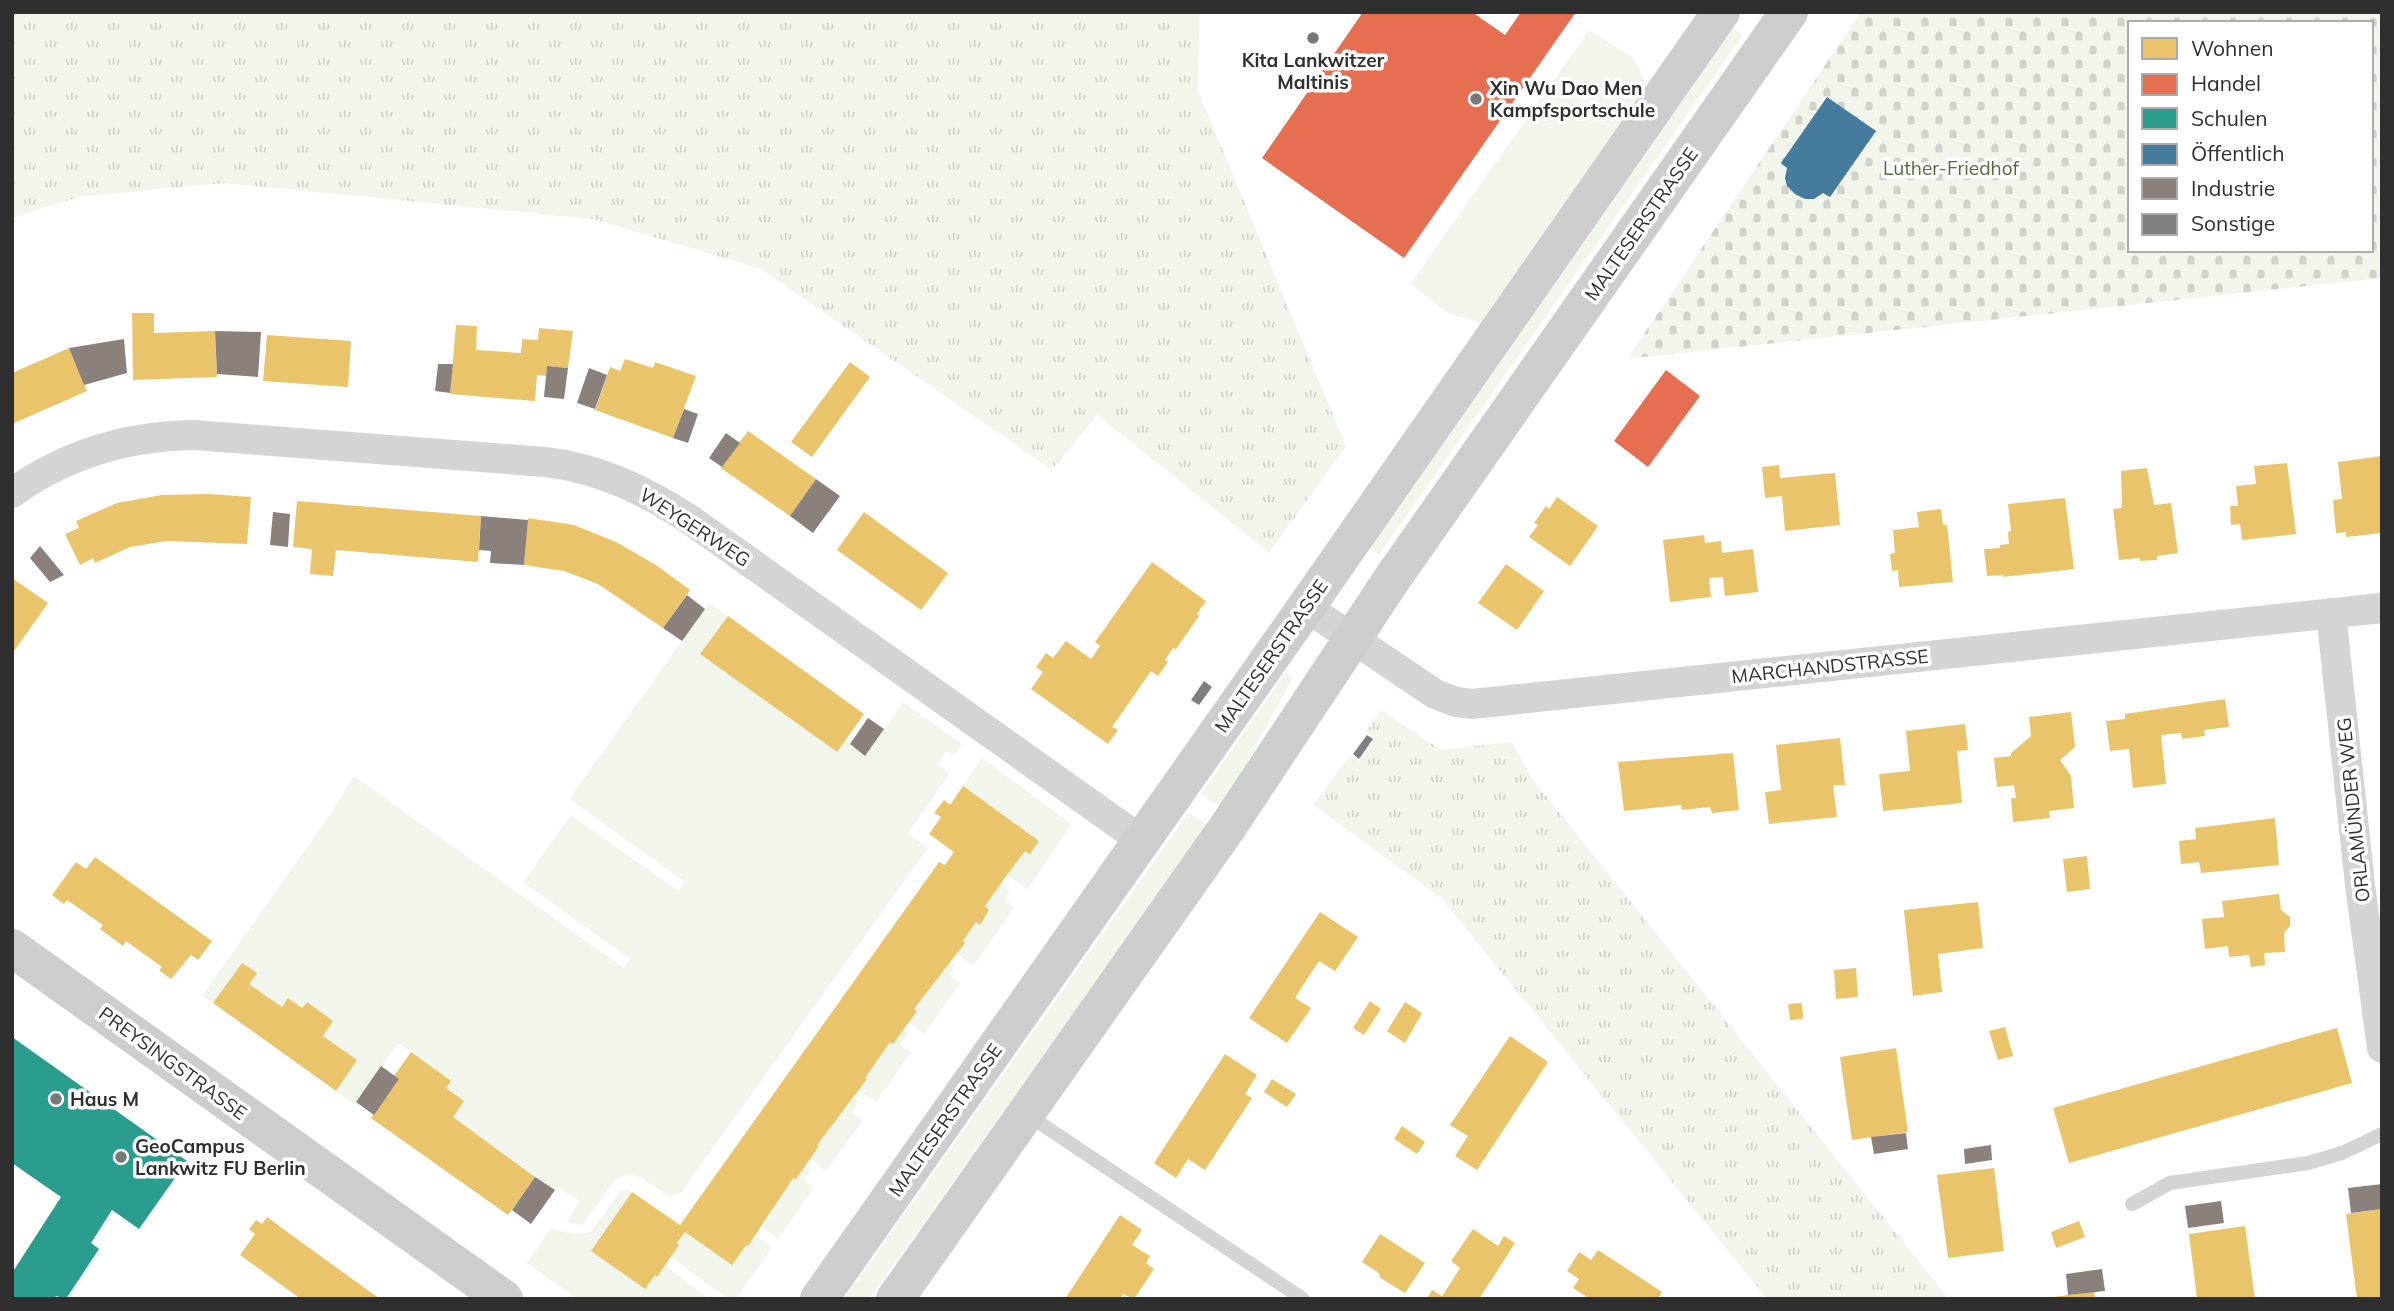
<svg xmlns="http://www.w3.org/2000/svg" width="2394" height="1311" font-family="Mulish,sans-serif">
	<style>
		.green { fill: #f2f5ec }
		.cemetery { fill: url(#cemetery-stones); fill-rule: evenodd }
		.park { fill: url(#park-tufts) }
		.homes { fill: #e9c46a }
		.shops { fill: #e76f51 }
		.schools { fill: #2a9d8f }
		.public { fill: #457b9d }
		.industry { fill: #8a817c }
		.building { fill: #7f7f7f }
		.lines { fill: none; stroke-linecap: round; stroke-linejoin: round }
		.lane { stroke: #d4d4d4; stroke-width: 14 }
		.street { stroke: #d4d4d4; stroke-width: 30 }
		.secondary { stroke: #cdcdcd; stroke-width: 38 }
		.poi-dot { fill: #787878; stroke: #fff; stroke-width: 2.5 }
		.labels { text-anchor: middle; stroke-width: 7; stroke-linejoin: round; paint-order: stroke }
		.poi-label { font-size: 19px; font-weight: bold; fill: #2f2f2f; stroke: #fff; text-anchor: start }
		.park-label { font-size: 19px; fill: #566b3d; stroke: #fff }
		.street-label { font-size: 19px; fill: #2f2f2f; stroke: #fff }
	</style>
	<defs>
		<pattern id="cemetery-stones" width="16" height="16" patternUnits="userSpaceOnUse" patternTransform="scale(1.75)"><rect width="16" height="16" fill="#f2f5ec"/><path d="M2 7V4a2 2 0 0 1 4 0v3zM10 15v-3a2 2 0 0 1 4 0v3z" fill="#d0d2cb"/></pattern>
		<pattern id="park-tufts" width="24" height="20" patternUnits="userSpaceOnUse" patternTransform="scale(1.75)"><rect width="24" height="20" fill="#f2f5ec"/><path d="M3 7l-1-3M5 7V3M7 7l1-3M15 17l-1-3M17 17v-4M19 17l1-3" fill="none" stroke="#d0d2cb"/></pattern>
	</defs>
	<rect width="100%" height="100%" fill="#fff"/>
	<g class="green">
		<path d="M 1733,28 L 1743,35 L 1379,555 L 1369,549 Z"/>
		<path d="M 1589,30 L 1634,58 L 1647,86 L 1483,324 L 1446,312 L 1410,284 Z"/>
		<path d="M 709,603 L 728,616 L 701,654 L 836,752 L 845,741 L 865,755 L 903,702 L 962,744 L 954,756 L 946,751 L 937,764 L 950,773 L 908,833 L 928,848 L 680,1194 L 669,1197 C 653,1186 636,1167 616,1179 L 583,1224 L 577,1225 L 567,1221 L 580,1201 L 558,1187 L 555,1190 L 453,1117 L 464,1102 L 446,1088 L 451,1081 L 398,1043 L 354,1104 L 336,1091 L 357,1060 L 323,1036 L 333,1021 L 307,1003 L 302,1008 L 288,998 L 282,1007 L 249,984 L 256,973 L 242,963 L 213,1003 L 202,996 L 333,810 L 354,776 L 624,968 L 630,959 L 523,882 L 571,815 L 679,891 L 684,881 L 569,799 Z"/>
		<path d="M 1286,672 L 1293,677 L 1238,779 L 1219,807 L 1201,794 Z"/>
		<path d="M 982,758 L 1072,824 L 1027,890 L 1007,875 L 1025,851 L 1030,854 L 1039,840 L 963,786 Z"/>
		<path d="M 1188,813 L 1207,825 L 869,1299 L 844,1299 Z"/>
		<path d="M 1001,884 L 1010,891 L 1004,900 L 1015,907 L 973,966 L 957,954 L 976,922 L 980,924 L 989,911 L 985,906 Z"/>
		<path d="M 951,962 L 956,966 L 949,975 L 960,983 L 924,1034 L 908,1022 L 916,1011 L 914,1009 L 940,973 L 942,974 Z"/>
		<path d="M 903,1030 L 908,1033 L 900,1044 L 911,1052 L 876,1102 L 859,1091 L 867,1080 L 865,1078 L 890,1042 Z"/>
		<path d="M 854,1098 L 858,1101 L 852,1112 L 863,1120 L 826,1171 L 811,1159 L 819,1147 L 817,1145 L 842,1110 L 845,1111 Z"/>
		<path d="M 805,1166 L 811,1170 L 803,1180 L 814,1188 L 778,1239 L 762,1227 L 771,1214 L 769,1212 L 793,1178 L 796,1179 Z"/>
		<path d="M 627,1190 L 632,1192 L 591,1251 L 644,1289 L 665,1266 L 710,1299 L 577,1299 L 527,1263 L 551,1228 L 573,1234 L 591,1232 L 620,1191 Z"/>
		<path d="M 685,1232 L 748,1246 L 756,1236 L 772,1248 L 736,1299 L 728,1299 L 671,1257 Z"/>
	</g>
	<path class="cemetery" d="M 1861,12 L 2382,12 L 2382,278 L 1627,359 ZM 2130,23 L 2371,23 L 2371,250 L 2130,250 Z"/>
	<g class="park">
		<path d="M 12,12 L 1200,12 L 1198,91 L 1346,446 L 1269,553 L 1097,415 L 1052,470 L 761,269 L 593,219 L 223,183 L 79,197 L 12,218 Z"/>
		<path d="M 1381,710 L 1441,750 L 1512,742 L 1531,777 L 1949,1299 L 1767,1299 L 1441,898 L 1313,805 L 1350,755 L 1359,761 L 1375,738 L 1366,731 Z"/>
	</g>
	<g class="homes">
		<path d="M 132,313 L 154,313 L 154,333 L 215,331 L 217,377 L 133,380 Z"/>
		<path d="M 456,325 L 477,326 L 476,350 L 521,353 L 522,339 L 538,340 L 539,328 L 573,331 L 568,368 L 547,366 L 546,376 L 537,375 L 535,401 L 450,394 Z"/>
		<path d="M 267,335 L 351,341 L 348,387 L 263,381 Z"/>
		<path d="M 69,348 L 87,391 L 12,424 L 12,373 Z"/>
		<path d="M 625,359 L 653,368 L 655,362 L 696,376 L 673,438 L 595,410 L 610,367 L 620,371 Z"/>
		<path d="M 850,362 L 870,377 L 812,457 L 791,442 Z"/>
		<path d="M 748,431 L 816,479 L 790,516 L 721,468 Z"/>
		<path d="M 2382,456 L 2382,533 L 2346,537 L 2346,532 L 2336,533 L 2333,500 L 2342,499 L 2338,462 Z"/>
		<path d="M 2287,463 L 2296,534 L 2242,540 L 2240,524 L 2231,525 L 2230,506 L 2238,506 L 2236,486 L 2256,484 L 2254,466 Z"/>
		<path d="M 1779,465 L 1780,478 L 1835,473 L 1840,525 L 1785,531 L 1782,496 L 1765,498 L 1762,467 Z"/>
		<path d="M 2147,468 L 2154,505 L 2171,503 L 2178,553 L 2157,556 L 2157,560 L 2140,561 L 2139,558 L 2119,560 L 2113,509 L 2122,508 L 2121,471 Z"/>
		<path d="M 209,494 L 251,497 L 247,544 L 167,541 L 130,547 L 95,563 L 93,558 L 80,565 L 65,534 L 79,528 L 76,521 L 117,503 L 162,495 Z"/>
		<path d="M 1557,497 L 1598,526 L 1570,566 L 1529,537 L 1538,525 L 1534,523 L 1546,506 L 1549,509 Z"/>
		<path d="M 2065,498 L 2074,569 L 2003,577 L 2003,575 L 1987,576 L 1984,549 L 2000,548 L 2000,545 L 2009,544 L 2008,532 L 2011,531 L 2008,504 Z"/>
		<path d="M 297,501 L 481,516 L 478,562 L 336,550 L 333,576 L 310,574 L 312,549 L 293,547 Z"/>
		<path d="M 1941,509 L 1943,525 L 1947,525 L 1953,582 L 1899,587 L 1898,570 L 1892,571 L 1890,554 L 1895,553 L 1893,530 L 1919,527 L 1917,512 Z"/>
		<path d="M 864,512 L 948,573 L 921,610 L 837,550 Z"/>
		<path d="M 528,518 L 574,525 L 616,542 L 656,565 L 690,590 L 663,628 L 598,584 L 564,571 L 524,565 Z"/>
		<path d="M 1704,535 L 1705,543 L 1721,541 L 1722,553 L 1753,549 L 1758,592 L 1725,596 L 1723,577 L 1709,578 L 1711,597 L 1670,602 L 1663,540 Z"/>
		<path d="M 1152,562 L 1206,601 L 1197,614 L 1199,616 L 1176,649 L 1173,648 L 1165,660 L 1168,662 L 1158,676 L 1151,671 L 1112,727 L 1118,730 L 1108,744 L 1031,689 L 1043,672 L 1036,667 L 1046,653 L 1053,658 L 1066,641 L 1091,659 L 1100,646 L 1095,642 Z"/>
		<path d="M 1506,564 L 1544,591 L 1517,630 L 1478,603 Z"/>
		<path d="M 12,578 L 48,603 L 12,654 Z"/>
		<path d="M 728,616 L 864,714 L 837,752 L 700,654 Z"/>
		<path d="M 2225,699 L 2229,727 L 2204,730 L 2205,736 L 2182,739 L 2181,733 L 2161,735 L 2166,784 L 2133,788 L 2129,749 L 2110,751 L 2106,721 L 2125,719 L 2125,714 Z"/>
		<path d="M 2071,712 L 2075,747 L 2060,760 L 2071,776 L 2074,808 L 2049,811 L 2050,818 L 2013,822 L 2011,798 L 2016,798 L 2014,785 L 1997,787 L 1994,758 L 2011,756 L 2011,753 L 2031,736 L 2029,717 Z"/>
		<path d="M 1965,724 L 1968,750 L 1957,751 L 1962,803 L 1883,811 L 1879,774 L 1910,771 L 1906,731 Z"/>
		<path d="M 1840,738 L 1845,785 L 1833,785 L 1837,817 L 1769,824 L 1765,792 L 1781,790 L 1776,745 Z"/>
		<path d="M 1733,753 L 1739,810 L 1712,813 L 1710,807 L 1682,810 L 1681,805 L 1624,811 L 1618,762 Z"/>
		<path d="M 963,786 L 1039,841 L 1030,854 L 1025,851 L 1007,875 L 985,906 L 989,910 L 980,925 L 976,922 L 963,941 L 965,943 L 927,992 L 914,1009 L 917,1011 L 893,1044 L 890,1042 L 865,1078 L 867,1079 L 817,1145 L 819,1146 L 796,1179 L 793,1178 L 748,1246 L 746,1245 L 732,1265 L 685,1232 L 677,1243 L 679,1245 L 657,1277 L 655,1275 L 645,1289 L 591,1251 L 632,1192 L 680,1225 L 939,862 L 945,865 L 954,852 L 929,834 L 941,817 L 934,813 L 944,800 L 950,805 Z"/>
		<path d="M 2275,818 L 2279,865 L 2201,873 L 2199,862 L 2181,864 L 2179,841 L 2196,839 L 2195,828 Z"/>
		<path d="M 2087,856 L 2090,889 L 2067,892 L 2063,859 Z"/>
		<path d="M 95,857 L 212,941 L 198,960 L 191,955 L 171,979 L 159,970 L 162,967 L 126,941 L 123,946 L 100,929 L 103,925 L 67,900 L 64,904 L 52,895 L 76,862 L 86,869 Z"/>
		<path d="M 2279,894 L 2281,910 L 2290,917 L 2290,926 L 2284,933 L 2285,952 L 2264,953 L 2265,965 L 2251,967 L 2249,955 L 2229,957 L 2228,946 L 2205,949 L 2202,919 L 2224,917 L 2222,901 Z"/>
		<path d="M 1978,902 L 1983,948 L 1938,954 L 1942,992 L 1913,996 L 1904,910 Z"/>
		<path d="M 1320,912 L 1358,937 L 1335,971 L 1319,961 L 1307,979 L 1295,998 L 1311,1008 L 1287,1043 L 1249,1018 Z"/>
		<path d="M 242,963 L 257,973 L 249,984 L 282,1007 L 288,998 L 302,1008 L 307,1002 L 333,1021 L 323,1036 L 357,1060 L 336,1091 L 213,1003 Z"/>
		<path d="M 1856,968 L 1858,997 L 1836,999 L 1834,970 Z"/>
		<path d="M 1370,1001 L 1381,1009 L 1364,1035 L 1353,1028 Z"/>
		<path d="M 1405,1002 L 1422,1013 L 1405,1043 L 1387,1031 Z"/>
		<path d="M 1802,1003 L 1803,1019 L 1790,1020 L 1788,1004 Z"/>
		<path d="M 2005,1027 L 2013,1056 L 1998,1060 L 1989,1031 Z"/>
		<path d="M 2337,1028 L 2352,1083 L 2069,1163 L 2053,1108 Z"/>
		<path d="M 1510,1036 L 1548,1062 L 1477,1170 L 1455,1156 L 1468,1136 L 1450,1125 Z"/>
		<path d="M 1896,1048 L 1908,1132 L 1852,1140 L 1840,1057 Z"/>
		<path d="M 411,1052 L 451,1081 L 446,1088 L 464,1101 L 453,1117 L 535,1177 L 508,1215 L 371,1118 L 399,1079 L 394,1076 Z"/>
		<path d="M 1225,1054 L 1257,1075 L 1245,1094 L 1252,1098 L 1205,1170 L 1188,1159 L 1176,1178 L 1154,1163 Z"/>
		<path d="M 1272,1079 L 1296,1094 L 1287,1107 L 1264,1092 Z"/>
		<path d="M 1402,1126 L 1425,1142 L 1417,1154 L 1394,1139 Z"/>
		<path d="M 1994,1168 L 2004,1251 L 1948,1258 L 1937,1175 Z"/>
		<path d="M 2382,1209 L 2382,1299 L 2357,1299 L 2346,1214 Z"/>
		<path d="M 1120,1215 L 1142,1230 L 1132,1245 L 1150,1256 L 1146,1263 L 1154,1269 L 1134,1299 L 1123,1294 L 1120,1299 L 1065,1299 Z"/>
		<path d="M 267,1217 L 301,1242 L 380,1299 L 301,1299 L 240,1255 L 255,1234 L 249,1229 L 256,1220 L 262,1224 Z"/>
		<path d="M 2079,1221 L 2085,1237 L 2056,1248 L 2051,1232 Z"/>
		<path d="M 2245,1226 L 2255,1299 L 2197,1299 L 2189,1234 Z"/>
		<path d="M 1473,1229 L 1498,1246 L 1504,1236 L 1515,1243 L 1479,1299 L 1427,1299 L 1432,1290 L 1442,1296 L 1452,1281 L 1460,1268 L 1451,1261 Z"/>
		<path d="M 1380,1234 L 1425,1263 L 1405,1293 L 1379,1277 L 1380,1274 L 1362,1262 Z"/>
		<path d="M 1598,1250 L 1662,1292 L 1658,1299 L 1590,1299 L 1573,1288 L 1579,1279 L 1567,1271 L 1579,1252 L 1591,1260 Z"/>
		<path d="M 2094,1291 L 2095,1299 L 2054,1299 L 2054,1297 Z"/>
	</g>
	<g class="shops">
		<path d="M 1363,12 L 1472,12 L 1505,35 L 1521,12 L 1576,12 L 1404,258 L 1262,158 Z"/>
		<path d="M 1666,370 L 1700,396 L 1648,467 L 1614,441 Z"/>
	</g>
	<path class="schools" d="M 12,1037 L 187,1161 L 139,1229 L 112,1210 L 91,1243 L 99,1249 L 66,1299 L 56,1296 L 54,1299 L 12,1299 L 12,1273 L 61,1197 L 12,1163 Z"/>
	<path class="public" d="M 1827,97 L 1876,131 L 1830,197 L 1823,193 L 1814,199 L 1805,199 L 1795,194 L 1787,186 L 1785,178 L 1787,168 L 1781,163 Z"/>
	<g class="industry">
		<path d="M 215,331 L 261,332 L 258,377 L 217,374 Z"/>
		<path d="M 124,339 L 127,373 L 84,385 L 69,348 Z"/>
		<path d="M 438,364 L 453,364 L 450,393 L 435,391 Z"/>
		<path d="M 547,366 L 568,368 L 564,399 L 544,397 Z"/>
		<path d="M 589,368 L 607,375 L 595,409 L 577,403 Z"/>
		<path d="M 684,409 L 698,414 L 688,443 L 673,438 Z"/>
		<path d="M 726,433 L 740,443 L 722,467 L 709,458 Z"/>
		<path d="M 816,479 L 840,496 L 813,533 L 790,516 Z"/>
		<path d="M 273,512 L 290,514 L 288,547 L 270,545 Z"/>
		<path d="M 481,516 L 528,520 L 524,565 L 490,563 L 491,551 L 479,550 Z"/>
		<path d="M 40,546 L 64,575 L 50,582 L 30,558 Z"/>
		<path d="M 687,595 L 705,609 L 682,641 L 663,628 Z"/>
		<path d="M 868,718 L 884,729 L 865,756 L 850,744 Z"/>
		<path d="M 381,1066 L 399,1079 L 374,1115 L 356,1102 Z"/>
		<path d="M 1906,1133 L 1908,1149 L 1874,1154 L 1871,1137 Z"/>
		<path d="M 1991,1145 L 1992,1160 L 1965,1164 L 1964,1149 Z"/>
		<path d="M 535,1177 L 555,1190 L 531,1224 L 512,1210 Z"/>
		<path d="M 2382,1184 L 2382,1209 L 2351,1213 L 2348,1188 Z"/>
		<path d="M 2221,1201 L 2224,1223 L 2188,1228 L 2185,1206 Z"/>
		<path d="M 2102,1269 L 2105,1291 L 2068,1295 L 2066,1274 Z"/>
	</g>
	<g class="building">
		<path d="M 1204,681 L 1212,687 L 1199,705 L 1191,700 Z"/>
		<path d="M 1367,735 L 1373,739 L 1359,759 L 1353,754 Z"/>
	</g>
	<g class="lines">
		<g class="lane">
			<path d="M 1028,1115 L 1303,1299"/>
			<path d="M 2132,1204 L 2170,1183 L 2308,1163 L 2342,1153 L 2382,1134"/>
		</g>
		<g class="street">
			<path d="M 12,493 C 66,454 127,436 194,435 L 545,462 C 599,468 644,490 689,519 L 1141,840"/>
			<path d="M 1306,607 L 1435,694 L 1456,702 L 1472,704 L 2382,608"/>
			<path d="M 2331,613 L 2360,885 L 2382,1048"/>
		</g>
		<g class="secondary">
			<path d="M 12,948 L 504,1299"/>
			<path d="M 819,1299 L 1306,607 L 1721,12"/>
			<path d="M 895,1299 L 1229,825 L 1392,579 L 1789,12"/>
		</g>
	</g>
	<g class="poi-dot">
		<circle cx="1313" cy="38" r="7"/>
		<circle cx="1476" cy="99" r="7"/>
		<circle cx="56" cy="1099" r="7"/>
		<circle cx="121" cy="1157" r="7"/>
	</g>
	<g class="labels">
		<g class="poi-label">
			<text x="1313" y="67" text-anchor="middle">Kita Lankwitzer<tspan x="1313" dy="22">Maltinis</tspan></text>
			<text x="1490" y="95">Xin Wu Dao Men<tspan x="1490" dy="22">Kampfsportschule</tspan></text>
			<text x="70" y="1106">Haus M</text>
			<text x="135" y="1153">GeoCampus<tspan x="135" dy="22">Lankwitz FU Berlin</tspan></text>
		</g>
		<g class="park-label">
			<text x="1951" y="175">Luther-Friedhof</text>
		</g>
		<g class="street-label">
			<text transform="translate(1641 224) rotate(-55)" y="7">MALTESERSTRASSE</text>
			<text transform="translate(695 527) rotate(33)" y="7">WEYGERWEG</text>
			<text transform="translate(1271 656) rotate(-55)" y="7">MALTESERSTRASSE</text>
			<text transform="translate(1830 666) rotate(-6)" y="7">MARCHANDSTRASSE</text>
			<text transform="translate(2353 810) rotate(-96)" y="7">ORLAMÜNDER WEG</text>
			<text transform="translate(173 1063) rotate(36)" y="7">PREYSINGSTRASSE</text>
			<text transform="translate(945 1120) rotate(-55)" y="7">MALTESERSTRASSE</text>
		</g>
	</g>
	<rect width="2394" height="1311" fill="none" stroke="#2f2f2f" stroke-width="28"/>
	<rect x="2128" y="21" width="245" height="231" fill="#ffffff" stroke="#acacac" stroke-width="2"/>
	<rect x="2142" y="38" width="35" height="21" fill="#e9c46a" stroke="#acacac" stroke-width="2"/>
	<text x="2191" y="56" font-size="21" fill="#2f2f2f">Wohnen</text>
	<rect x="2142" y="74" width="35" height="21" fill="#e76f51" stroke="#acacac" stroke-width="2"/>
	<text x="2191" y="91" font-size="21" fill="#2f2f2f">Handel</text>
	<rect x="2142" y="108" width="35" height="21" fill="#2a9d8f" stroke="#acacac" stroke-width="2"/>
	<text x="2191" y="126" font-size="21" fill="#2f2f2f">Schulen</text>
	<rect x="2142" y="144" width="35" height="21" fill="#457b9d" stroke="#acacac" stroke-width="2"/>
	<text x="2191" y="161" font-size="21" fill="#2f2f2f">Öffentlich</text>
	<rect x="2142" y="178" width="35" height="21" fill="#8a817c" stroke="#acacac" stroke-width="2"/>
	<text x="2191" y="196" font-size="21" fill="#2f2f2f">Industrie</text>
	<rect x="2142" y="214" width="35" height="21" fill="#7f7f7f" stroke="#acacac" stroke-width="2"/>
	<text x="2191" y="231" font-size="21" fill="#2f2f2f">Sonstige</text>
</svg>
